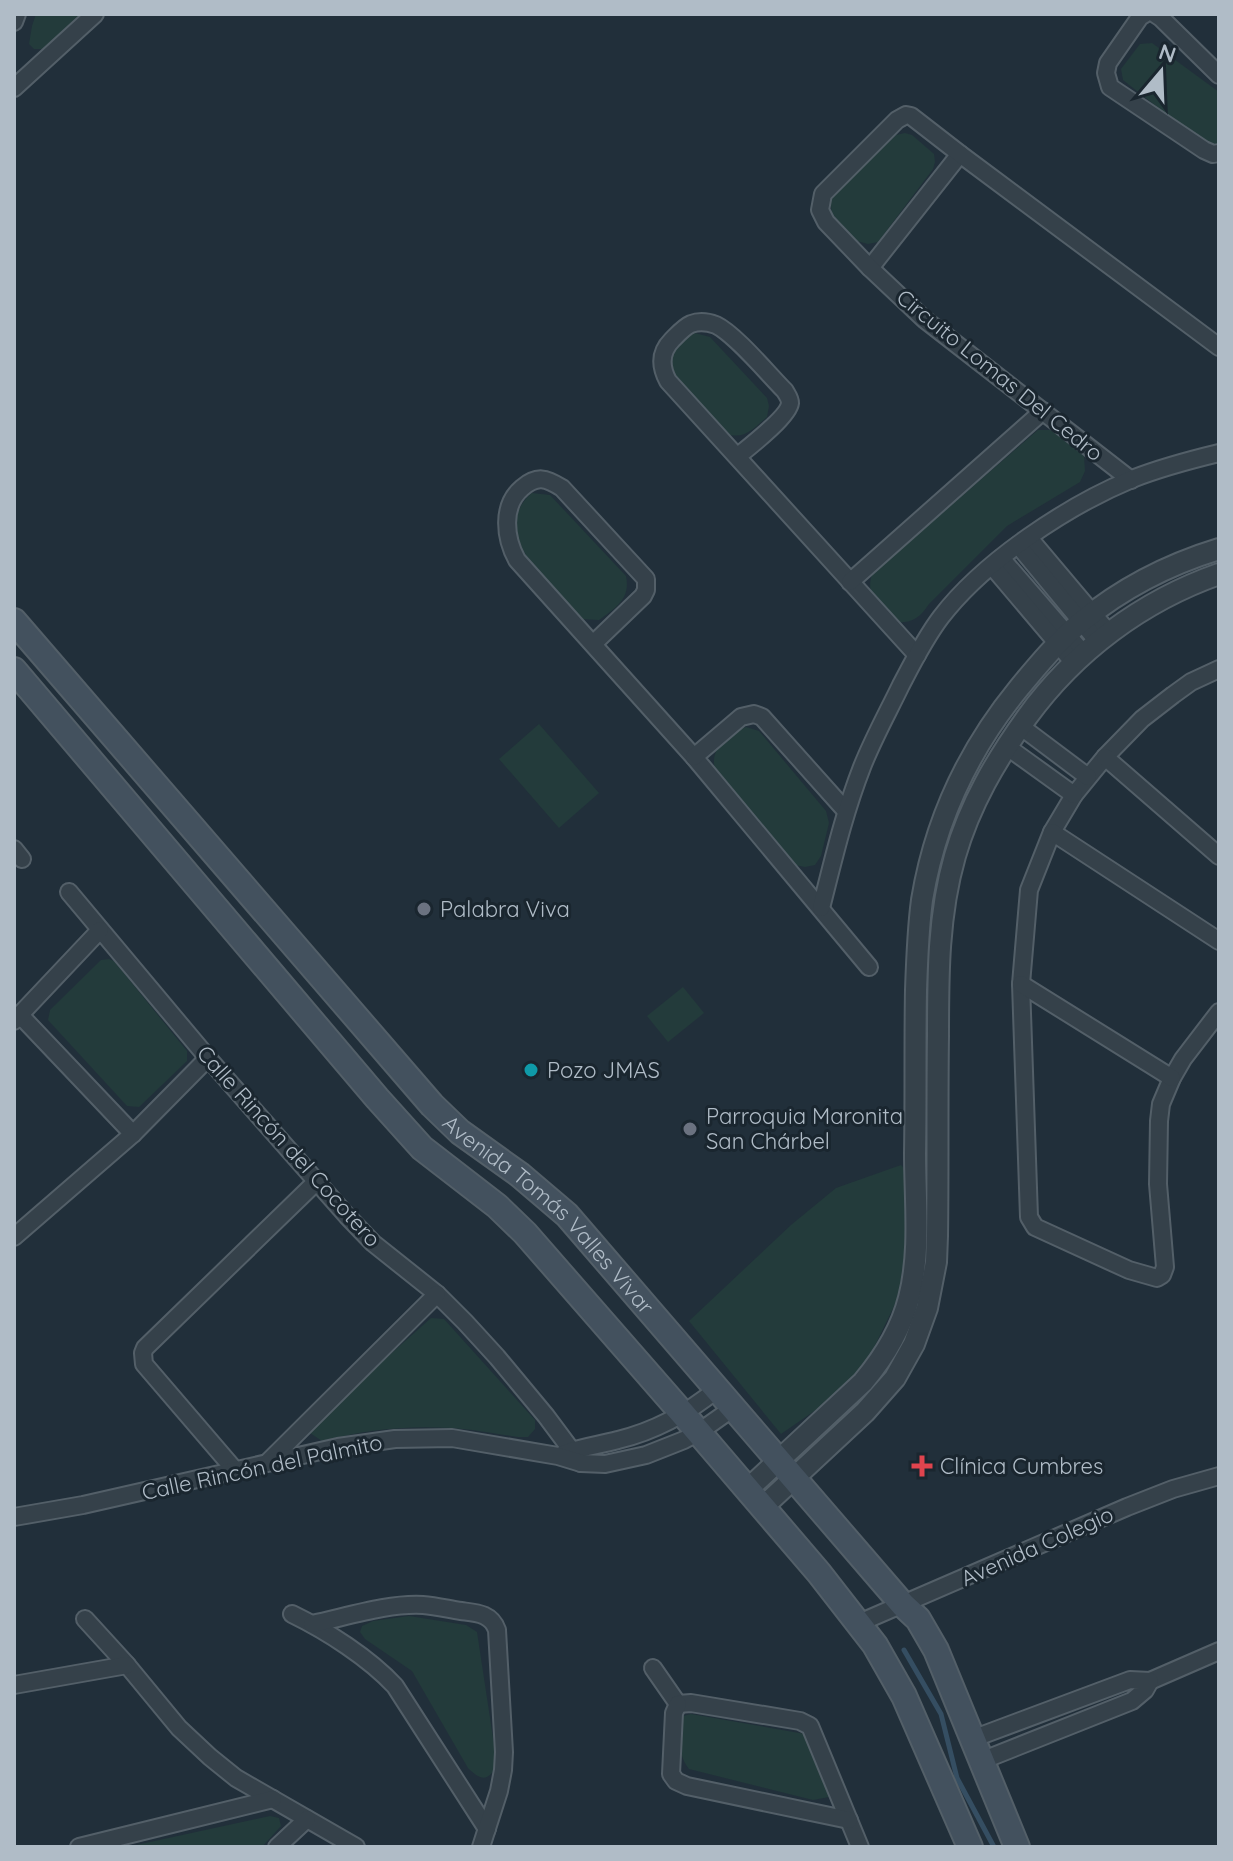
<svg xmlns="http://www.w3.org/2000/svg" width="1233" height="1861" font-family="Quicksand,sans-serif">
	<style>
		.green { fill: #233b3b }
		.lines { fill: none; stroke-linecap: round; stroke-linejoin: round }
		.stream { stroke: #354e62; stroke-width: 5 }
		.minor-casing { stroke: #535f68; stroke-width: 20 }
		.tertiary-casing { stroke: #535f68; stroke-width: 24 }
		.secondary-casing { stroke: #535f68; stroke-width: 28 }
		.minor { stroke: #35414a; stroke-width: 16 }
		.tertiary { stroke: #35414a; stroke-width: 20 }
		.secondary { stroke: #43515e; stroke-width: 24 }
		.worship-dot { fill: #6b7280; stroke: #1a262f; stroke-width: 3 }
		.culture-dot { fill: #0f9aa8; stroke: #1a262f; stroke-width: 3 }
		.health-dot { fill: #e0444e; stroke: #1a262f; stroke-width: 3 }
		.labels { text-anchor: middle; stroke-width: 6; stroke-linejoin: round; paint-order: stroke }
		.street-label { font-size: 22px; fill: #b0bcc7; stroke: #1a262f }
		.poi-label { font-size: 22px; fill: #b0bcc7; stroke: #1a262f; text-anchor: start }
	</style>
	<rect width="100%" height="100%" fill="#212f3a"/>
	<g class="green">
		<path d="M 36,14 L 80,14 L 44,49 L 34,49 L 29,44 L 32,26 Z"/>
		<path d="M 1152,43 L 1219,92 L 1219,146 L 1208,147 L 1123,80 L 1121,69 L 1140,44 Z"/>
		<path d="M 905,133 L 912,135 L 934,154 L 935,162 L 933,169 L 878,242 L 868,244 L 857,241 L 832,214 L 830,199 L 896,135 Z"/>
		<path d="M 695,333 L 710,337 L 767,398 L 769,406 L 767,417 C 754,428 745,440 727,434 L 670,372 L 670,352 L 684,339 Z"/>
		<path d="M 1038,430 L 1053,430 L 1069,440 L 1084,456 L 1085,471 L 1080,482 L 1007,526 L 929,604 C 920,618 911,624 894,622 C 879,604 865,598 872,574 Z"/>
		<path d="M 532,493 L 550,495 L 626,576 C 631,599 615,608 599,620 L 582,619 L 574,614 C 549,584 487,531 532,493 Z"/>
		<path d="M 539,724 L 599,793 L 559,828 L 499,759 Z"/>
		<path d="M 746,727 L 759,731 L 826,811 L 829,823 L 821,856 L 815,865 L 805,867 L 795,865 L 715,769 C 709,748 729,733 746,727 Z"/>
		<path d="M 109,959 L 114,961 L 187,1051 L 187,1061 L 139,1107 L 127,1106 L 48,1020 L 50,1010 L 101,960 Z"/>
		<path d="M 683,987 L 704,1013 L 668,1042 L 647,1016 Z"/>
		<path d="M 901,1165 L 910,1175 L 908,1235 L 898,1298 L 867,1362 L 836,1396 L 781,1434 L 689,1321 L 791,1225 L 836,1188 Z"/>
		<path d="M 431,1318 L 444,1319 L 535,1420 L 535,1429 L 528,1437 L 518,1437 C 496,1434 473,1429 450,1428 C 407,1425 364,1430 322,1441 L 310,1433 L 311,1425 Z"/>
		<path d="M 409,1616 L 466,1625 L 477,1632 L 497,1764 C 489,1782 481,1781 468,1768 L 412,1671 L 365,1639 L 360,1632 L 362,1626 L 373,1621 Z"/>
		<path d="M 691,1714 L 805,1734 L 831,1789 L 829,1797 L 813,1800 L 689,1769 C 678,1756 676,1731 683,1716 Z"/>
		<path d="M 270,1816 L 279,1818 L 281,1826 L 262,1847 L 127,1847 Z"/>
	</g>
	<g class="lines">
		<path class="stream" d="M 904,1650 L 941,1714 L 957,1778 L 994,1847"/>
		<defs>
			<g id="minor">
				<path d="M 1145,14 L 1140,17 L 1108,63 L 1106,73 L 1110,87 L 1204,150 L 1213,154 L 1219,153"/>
				<path d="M 1155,14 L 1161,18 L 1219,75"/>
				<path d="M 14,22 L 17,14"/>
				<path d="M 14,88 L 95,14"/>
				<path d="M 870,268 L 960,154"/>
				<path d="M 738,456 C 749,447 789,416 790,403 C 790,398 787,395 785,391 C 769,375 735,334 716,325 C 708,322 699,321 691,324 C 684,327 677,335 672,340 C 660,352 660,366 668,381 L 917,655"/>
				<path d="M 1131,480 L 924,319 L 870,268 L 826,222 L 820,210 L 823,194 L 897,120 L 906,115 L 911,116 L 960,154 L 1219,347"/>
				<path d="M 1029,538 L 1109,633"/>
				<path d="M 1018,545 L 1098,642"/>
				<path d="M 1001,558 L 1084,654"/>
				<path d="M 992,566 L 1074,663"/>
				<path d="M 850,582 L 1043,411"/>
				<path d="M 593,644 L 643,596 L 646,590 L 646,579 L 562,488 C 546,478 537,475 522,488 C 501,506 505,538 517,560 L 694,757 L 869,967"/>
				<path d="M 1219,669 L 1191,682 L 1173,695 L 1142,719 L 1105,757 L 1074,795 L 1052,832 L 1029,890 L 1021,984 L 1029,1217 L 1035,1227 L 1129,1270 L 1157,1278 L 1162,1275 L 1165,1267 L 1158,1184 L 1159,1121 L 1161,1104 L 1172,1078 L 1183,1059 L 1219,1012"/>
				<path d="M 1020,726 L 1088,777"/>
				<path d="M 1006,746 L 1074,795"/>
				<path d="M 694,757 L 741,717 L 754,714 L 762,717 L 846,811"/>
				<path d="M 1105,757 L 1219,856"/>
				<path d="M 1052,832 L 1219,941"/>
				<path d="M 14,849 L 22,859"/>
				<path d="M 69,892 L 208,1058 L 347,1216 L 373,1243 L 437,1294 L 465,1322 L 497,1357 L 546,1416 L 581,1463"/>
				<path d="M 821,908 C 833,861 844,813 862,767 C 873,739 888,712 901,685 C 913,662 925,638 941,617 C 984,561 1067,506 1132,479 C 1160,468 1190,460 1219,453"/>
				<path d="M 1021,984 L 1172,1078"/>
				<path d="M 20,1015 L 133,1134"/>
				<path d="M 14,1021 L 100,930"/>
				<path d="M 14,1237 L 133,1134 L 208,1058"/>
				<path d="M 563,1454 C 581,1447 600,1445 618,1440 C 655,1431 688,1413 717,1389"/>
				<path d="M 269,1461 L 437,1294"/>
				<path d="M 234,1469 L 144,1364 L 143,1353 L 145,1348 L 316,1182"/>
				<path d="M 14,1517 L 83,1505 L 338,1447 L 395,1439 L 452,1438 L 558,1456 L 581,1463 L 605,1464 L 646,1455 L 684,1440 L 699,1432 L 733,1408"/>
				<path d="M 292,1614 C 327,1631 369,1658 395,1686 L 487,1829"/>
				<path d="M 85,1619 L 127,1665 L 179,1728 L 210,1757 L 236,1778 L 356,1847"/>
				<path d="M 859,1623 L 1127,1507 L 1173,1489 L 1219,1476"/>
				<path d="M 312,1624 C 346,1617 388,1603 423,1605 C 436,1606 448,1609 461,1611 C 476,1613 491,1613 497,1630 L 504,1752 L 503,1770 L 499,1791 L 481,1847"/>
				<path d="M 653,1668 L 678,1704"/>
				<path d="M 1150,1681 L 1219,1651"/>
				<path d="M 14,1685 L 127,1665"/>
				<path d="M 678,1704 L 691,1703 L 800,1721 L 810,1726 L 860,1847"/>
				<path d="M 678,1704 L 674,1713 L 671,1774 L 676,1781 L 687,1786 L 849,1820"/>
				<path d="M 972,1739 L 1130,1680 L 1150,1681 L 1145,1690 L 1132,1701 L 981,1761"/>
				<path d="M 79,1847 L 273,1799"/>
				<path d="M 277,1847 L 307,1819"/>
			</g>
			<g id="tertiary">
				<path d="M 747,1490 L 863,1382 C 884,1357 901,1330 909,1298 C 921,1252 915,1201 915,1153 C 916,1099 915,1045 916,990 C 917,960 918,930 922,900 C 935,821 969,749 1019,688 C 1038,665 1058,641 1081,622 C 1121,589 1170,564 1219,549"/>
				<path d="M 763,1507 L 865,1412 L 895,1378 L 914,1344 L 927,1308 L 936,1262 L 937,1236 C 938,1170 937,1103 938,1036 C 938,975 938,915 955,856 C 970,804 996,760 1027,717 C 1075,651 1142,601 1219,574"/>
			</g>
			<g id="secondary">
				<path id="s1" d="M 14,621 L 432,1105 L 460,1132 L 520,1175 L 567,1215 L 903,1605 L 918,1619 L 936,1650 L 1017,1847"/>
				<path d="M 14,670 L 377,1098 L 422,1148 L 497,1206 L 525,1233 L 683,1414 L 819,1573 L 875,1645 L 904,1696 L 970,1847"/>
			</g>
		</defs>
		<use href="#minor" class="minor-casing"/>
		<use href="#tertiary" class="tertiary-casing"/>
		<use href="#secondary" class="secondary-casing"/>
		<use href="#minor" class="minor"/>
		<use href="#tertiary" class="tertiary"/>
		<use href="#secondary" class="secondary"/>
	</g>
	<g class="worship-dot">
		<circle cx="424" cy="909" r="8"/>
		<circle cx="690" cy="1129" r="8"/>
	</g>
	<circle class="culture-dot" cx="531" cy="1070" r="8"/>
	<path class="health-dot" d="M918 1454h8v8h8v8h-8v8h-8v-8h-8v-8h8z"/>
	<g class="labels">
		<g class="street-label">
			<text transform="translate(1000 375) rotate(39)" y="8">Circuito Lomas Del Cedro</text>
			<text transform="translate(289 1146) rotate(48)" y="8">Calle Rincón del Cocotero</text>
			<text dy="8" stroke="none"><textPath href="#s1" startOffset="800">Avenida Tomás Valles Vivar</textPath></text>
			<text transform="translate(262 1467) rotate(-12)" y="8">Calle Rincón del Palmito</text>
			<text transform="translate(1037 1546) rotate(-24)" y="8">Avenida Colegio</text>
		</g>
		<g class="poi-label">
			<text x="440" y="917">Palabra Viva</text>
			<text x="547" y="1078">Pozo JMAS</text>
			<text x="706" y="1124">Parroquia Maronita<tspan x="706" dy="25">San Chárbel</tspan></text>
			<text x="940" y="1474">Clínica Cumbres</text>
		</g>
	</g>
	<rect width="1233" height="1861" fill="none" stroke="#b0bcc7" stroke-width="32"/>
	<g transform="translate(1161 72) rotate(19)" stroke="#1a262f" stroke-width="6" paint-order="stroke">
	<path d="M0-6L14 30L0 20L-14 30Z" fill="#b0bcc7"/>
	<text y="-12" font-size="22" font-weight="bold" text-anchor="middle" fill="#b0bcc7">N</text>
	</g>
</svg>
